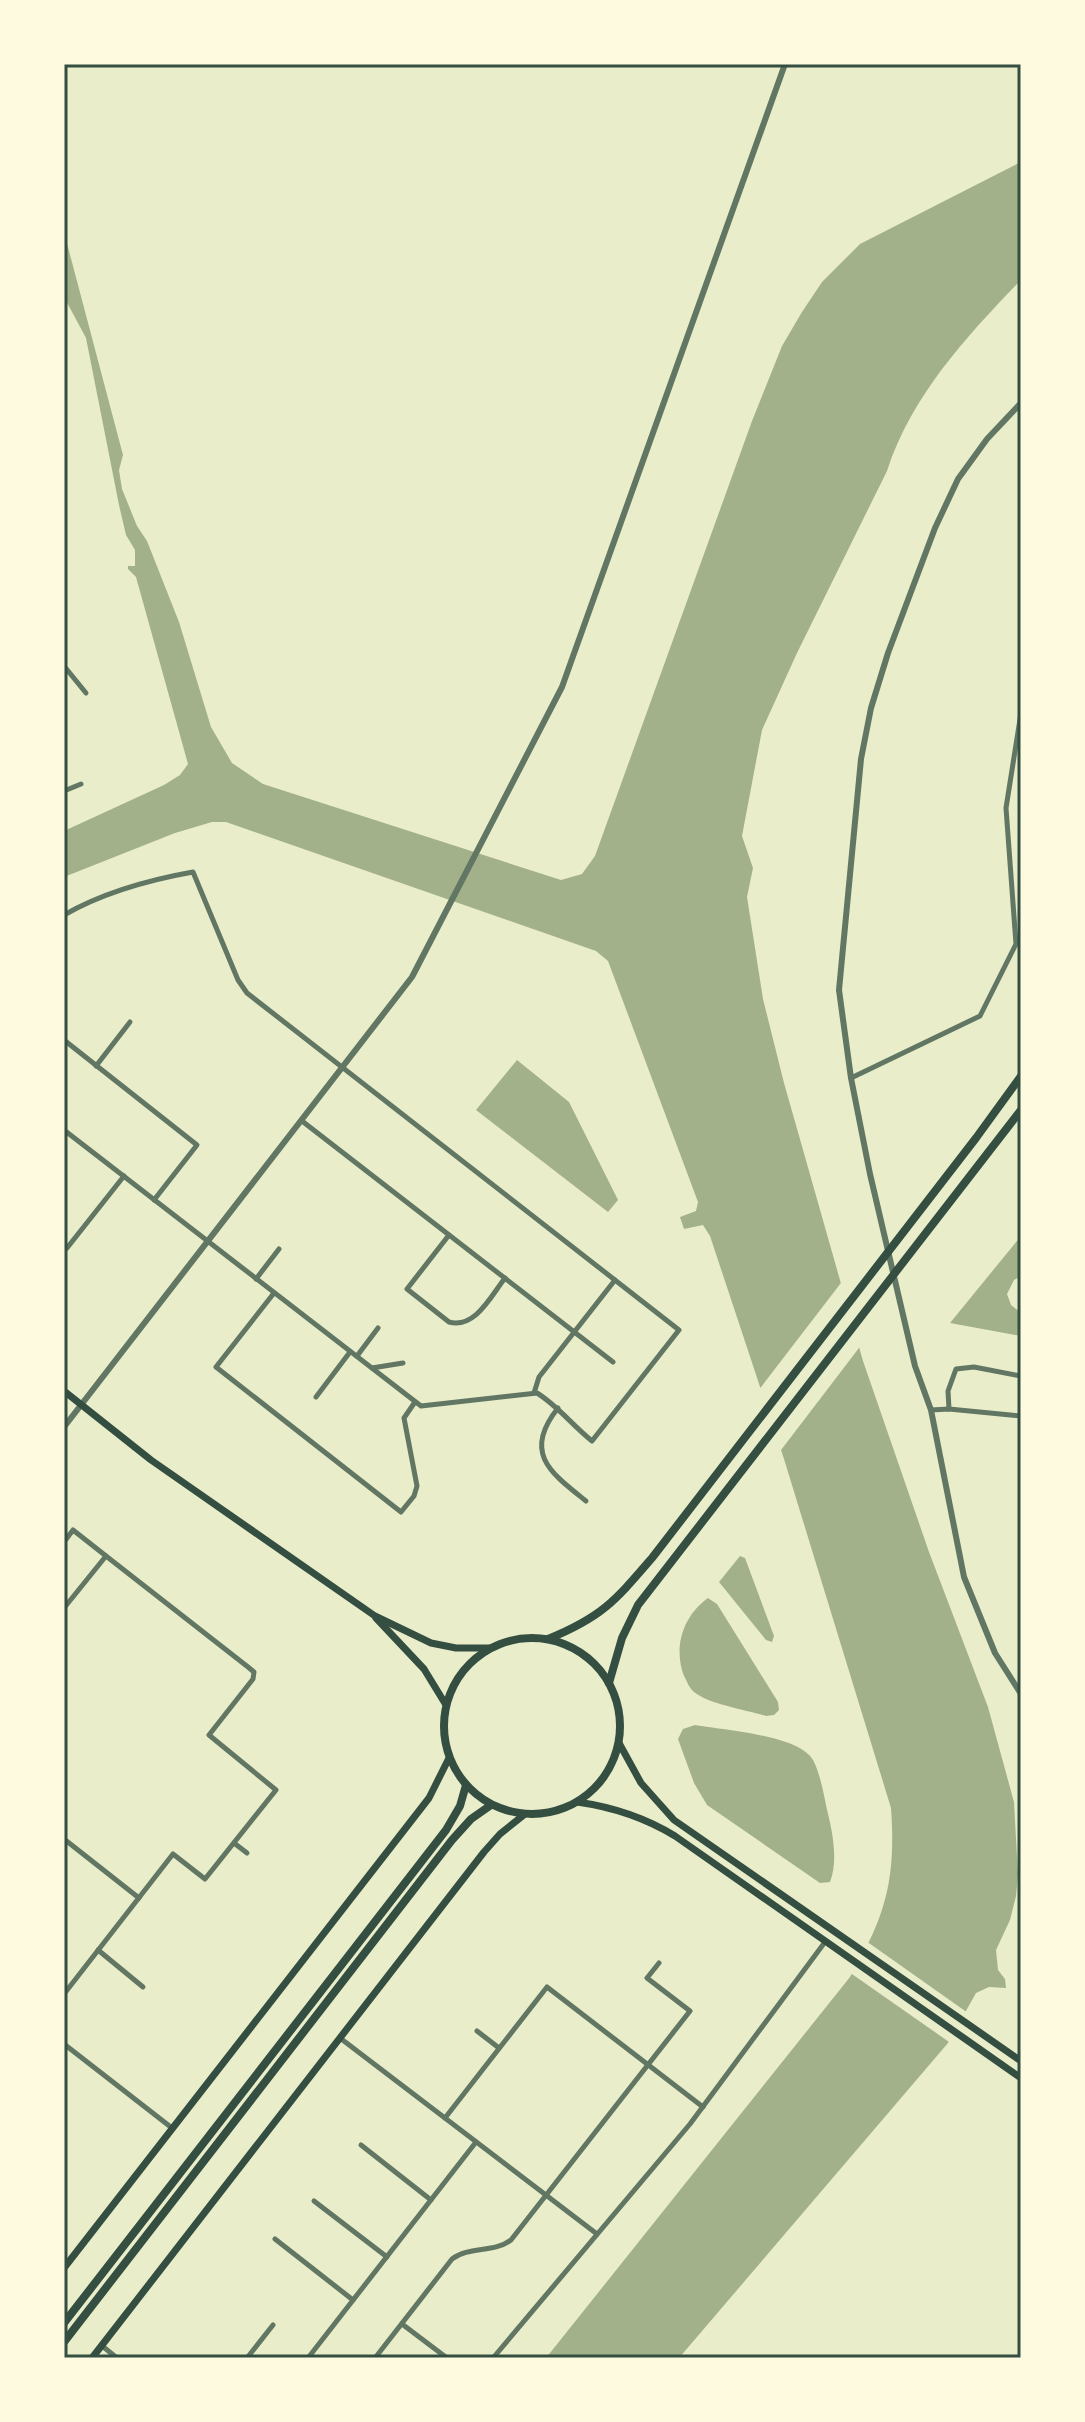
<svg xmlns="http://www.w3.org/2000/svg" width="1085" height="2422" font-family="'Asap Condensed',sans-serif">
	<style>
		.water { fill: #a3b18a }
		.pier { fill: #e9edc9 }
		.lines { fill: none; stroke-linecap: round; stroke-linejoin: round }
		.minor { stroke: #617663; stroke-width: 5 }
		.tertiary { stroke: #617663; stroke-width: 6 }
		.primary { stroke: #344e41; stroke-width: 7 }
		.trunk { stroke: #344e41; stroke-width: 8 }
		.neatline { fill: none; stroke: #344e41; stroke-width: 3 }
	</style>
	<rect width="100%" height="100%" fill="#e9edc9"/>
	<g class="water">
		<path d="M 1021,162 L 1021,280 C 967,336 912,395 887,471 L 797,653 L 762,730 L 742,836 L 753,868 L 747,897 L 763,999 L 784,1083 L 863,1361 L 929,1552 L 988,1707 L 1014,1802 L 1018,1875 L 1016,1896 L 1010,1920 L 996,1950 L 998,1970 L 1005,1979 L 1006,1988 L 989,1987 L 976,1993 L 948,2043 L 679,2358 L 546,2358 L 850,1977 C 886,1916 896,1879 891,1808 L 784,1459 L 710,1236 L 703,1225 L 684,1229 L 680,1217 L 696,1211 L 698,1202 L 608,961 L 596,951 L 226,822 L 212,822 L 175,833 L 64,877 L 64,831 L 164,785 L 180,775 L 188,764 L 136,577 L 128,569 L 128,566 L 135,566 L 135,550 L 126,535 L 119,505 L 86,338 L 64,297 L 64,232 L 123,455 L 119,470 L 122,489 L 137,526 L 147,541 L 179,622 L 211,727 L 232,763 L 263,784 L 561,880 L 582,874 L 595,856 L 752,421 L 782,346 L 802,312 L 822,282 L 860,244 Z"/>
		<path d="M 517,1060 L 569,1102 L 618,1200 L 608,1212 L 476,1110 Z"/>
		<path d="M 1021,1236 L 1021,1276 L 1014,1280 L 1007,1294 L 1011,1305 L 1021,1313 L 1021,1336 L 950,1323 Z"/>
		<path d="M 740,1556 L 745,1558 L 774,1636 L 772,1642 L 766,1640 L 719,1582 Z"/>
		<path d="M 708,1598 L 717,1604 L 778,1702 L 779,1710 L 774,1715 L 766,1716 C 747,1710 708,1704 694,1692 C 689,1688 687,1681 684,1676 C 673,1647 683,1616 708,1598 Z"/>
		<path d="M 695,1725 C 723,1730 799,1735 813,1760 C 821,1775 824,1797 828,1814 C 833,1834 838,1862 830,1882 L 820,1883 L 707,1805 L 694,1783 L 678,1739 L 683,1729 Z"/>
	</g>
	<g class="pier">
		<path d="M 844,1279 L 862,1344 L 778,1454 L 758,1391 Z"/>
		<path d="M 866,1941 L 968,2013 L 952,2044 L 849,1972 Z"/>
	</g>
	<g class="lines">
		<g class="minor">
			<path d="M 64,666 L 86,693"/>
			<path d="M 64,791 L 81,784"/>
			<path d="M 64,915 C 104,892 148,880 193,872 L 238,980 L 247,993 L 679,1330 L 592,1441 C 573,1426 558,1406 537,1393 L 421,1406 L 64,1130"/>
			<path d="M 64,1040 L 197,1145 L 154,1200"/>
			<path d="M 96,1066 L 130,1022"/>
			<path d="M 851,1078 L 980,1016 L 1016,944 L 1006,808 L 1021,713"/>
			<path d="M 302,1121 L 613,1362"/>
			<path d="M 449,1235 L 407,1289 L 449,1322 C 475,1329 491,1296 505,1278"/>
			<path d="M 64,1245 L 67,1248 L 124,1176"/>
			<path d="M 256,1279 L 279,1249"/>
			<path d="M 274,1293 L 216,1367 L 401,1512 L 414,1496 L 417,1486 L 404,1418 L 415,1402"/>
			<path d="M 357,1356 L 378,1328"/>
			<path d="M 372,1368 L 403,1363"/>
			<path d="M 534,1393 L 539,1377 L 615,1280"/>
			<path d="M 316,1397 L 350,1352"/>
			<path d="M 558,1408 C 522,1453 551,1473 586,1501"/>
			<path d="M 949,1409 L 948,1391 L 956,1369 L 974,1367 L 1021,1376"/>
			<path d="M 931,1410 L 949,1409 L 1021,1416"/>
			<path d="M 64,1542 L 73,1530 L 106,1556"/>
			<path d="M 64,1608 L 106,1556 L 248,1667 L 254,1672 L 253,1679 L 209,1735 L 276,1790 L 205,1879 L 173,1854 L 64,1994"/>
			<path d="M 64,1839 L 139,1898"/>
			<path d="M 234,1843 L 247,1853"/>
			<path d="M 98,1950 L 143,1987"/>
			<path d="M 477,2031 L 499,2048"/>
			<path d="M 340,2038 L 597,2234"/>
			<path d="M 64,2044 L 172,2128"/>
			<path d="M 445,2118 L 547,1987 L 703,2107"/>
			<path d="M 361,2145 L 431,2200"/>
			<path d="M 314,2201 L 387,2257"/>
			<path d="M 275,2239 L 353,2300"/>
			<path d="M 402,2324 L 447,2358"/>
			<path d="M 101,2345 L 117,2358"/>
			<path d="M 247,2358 L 273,2325"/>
			<path d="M 308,2358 L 476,2142"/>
			<path d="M 375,2358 L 452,2259 C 469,2246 494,2253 511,2240 L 690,2011 L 647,1978 L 659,1963"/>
			<path d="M 493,2358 L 690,2124 L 825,1942"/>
		</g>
		<g class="tertiary">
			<path d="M 1021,403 L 987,439 L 958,479 L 935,528 L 888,653 L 871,708 L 861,759 L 839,990 L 851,1078 L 870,1174 L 915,1366 L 931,1410 L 964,1577 L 995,1653 L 1021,1694"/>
			<path d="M 64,1427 L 412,977 L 562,687 L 785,64"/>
		</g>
		<g class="primary">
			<path d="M 64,1391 L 151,1460 L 375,1616 L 431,1643 L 456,1648 L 490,1648"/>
			<path d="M 376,1618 L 424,1669 L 446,1705"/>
			<path d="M 619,1743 L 641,1783 L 674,1820 L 1021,2061"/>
			<path d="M 577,1802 C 613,1807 644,1817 675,1836 L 1021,2078"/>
			<path d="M 64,2268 L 429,1798 L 449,1758"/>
			<path d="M 92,2358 L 484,1852 L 500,1834 L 525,1814"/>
		</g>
		<g class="trunk">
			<circle cx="532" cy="1726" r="88"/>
			<path d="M 548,1639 C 602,1617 615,1601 652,1558 L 976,1138 L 1021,1076"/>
			<path d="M 609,1683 L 622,1638 L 638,1605 L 1021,1110"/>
			<path d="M 64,2323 L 446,1830 L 460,1806 L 466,1785"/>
			<path d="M 64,2342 L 452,1840 L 471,1819 L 491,1805"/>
		</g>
	</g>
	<rect width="1085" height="2422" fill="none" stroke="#fefae0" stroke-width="132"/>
	<rect x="66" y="66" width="953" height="2290" class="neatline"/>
</svg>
